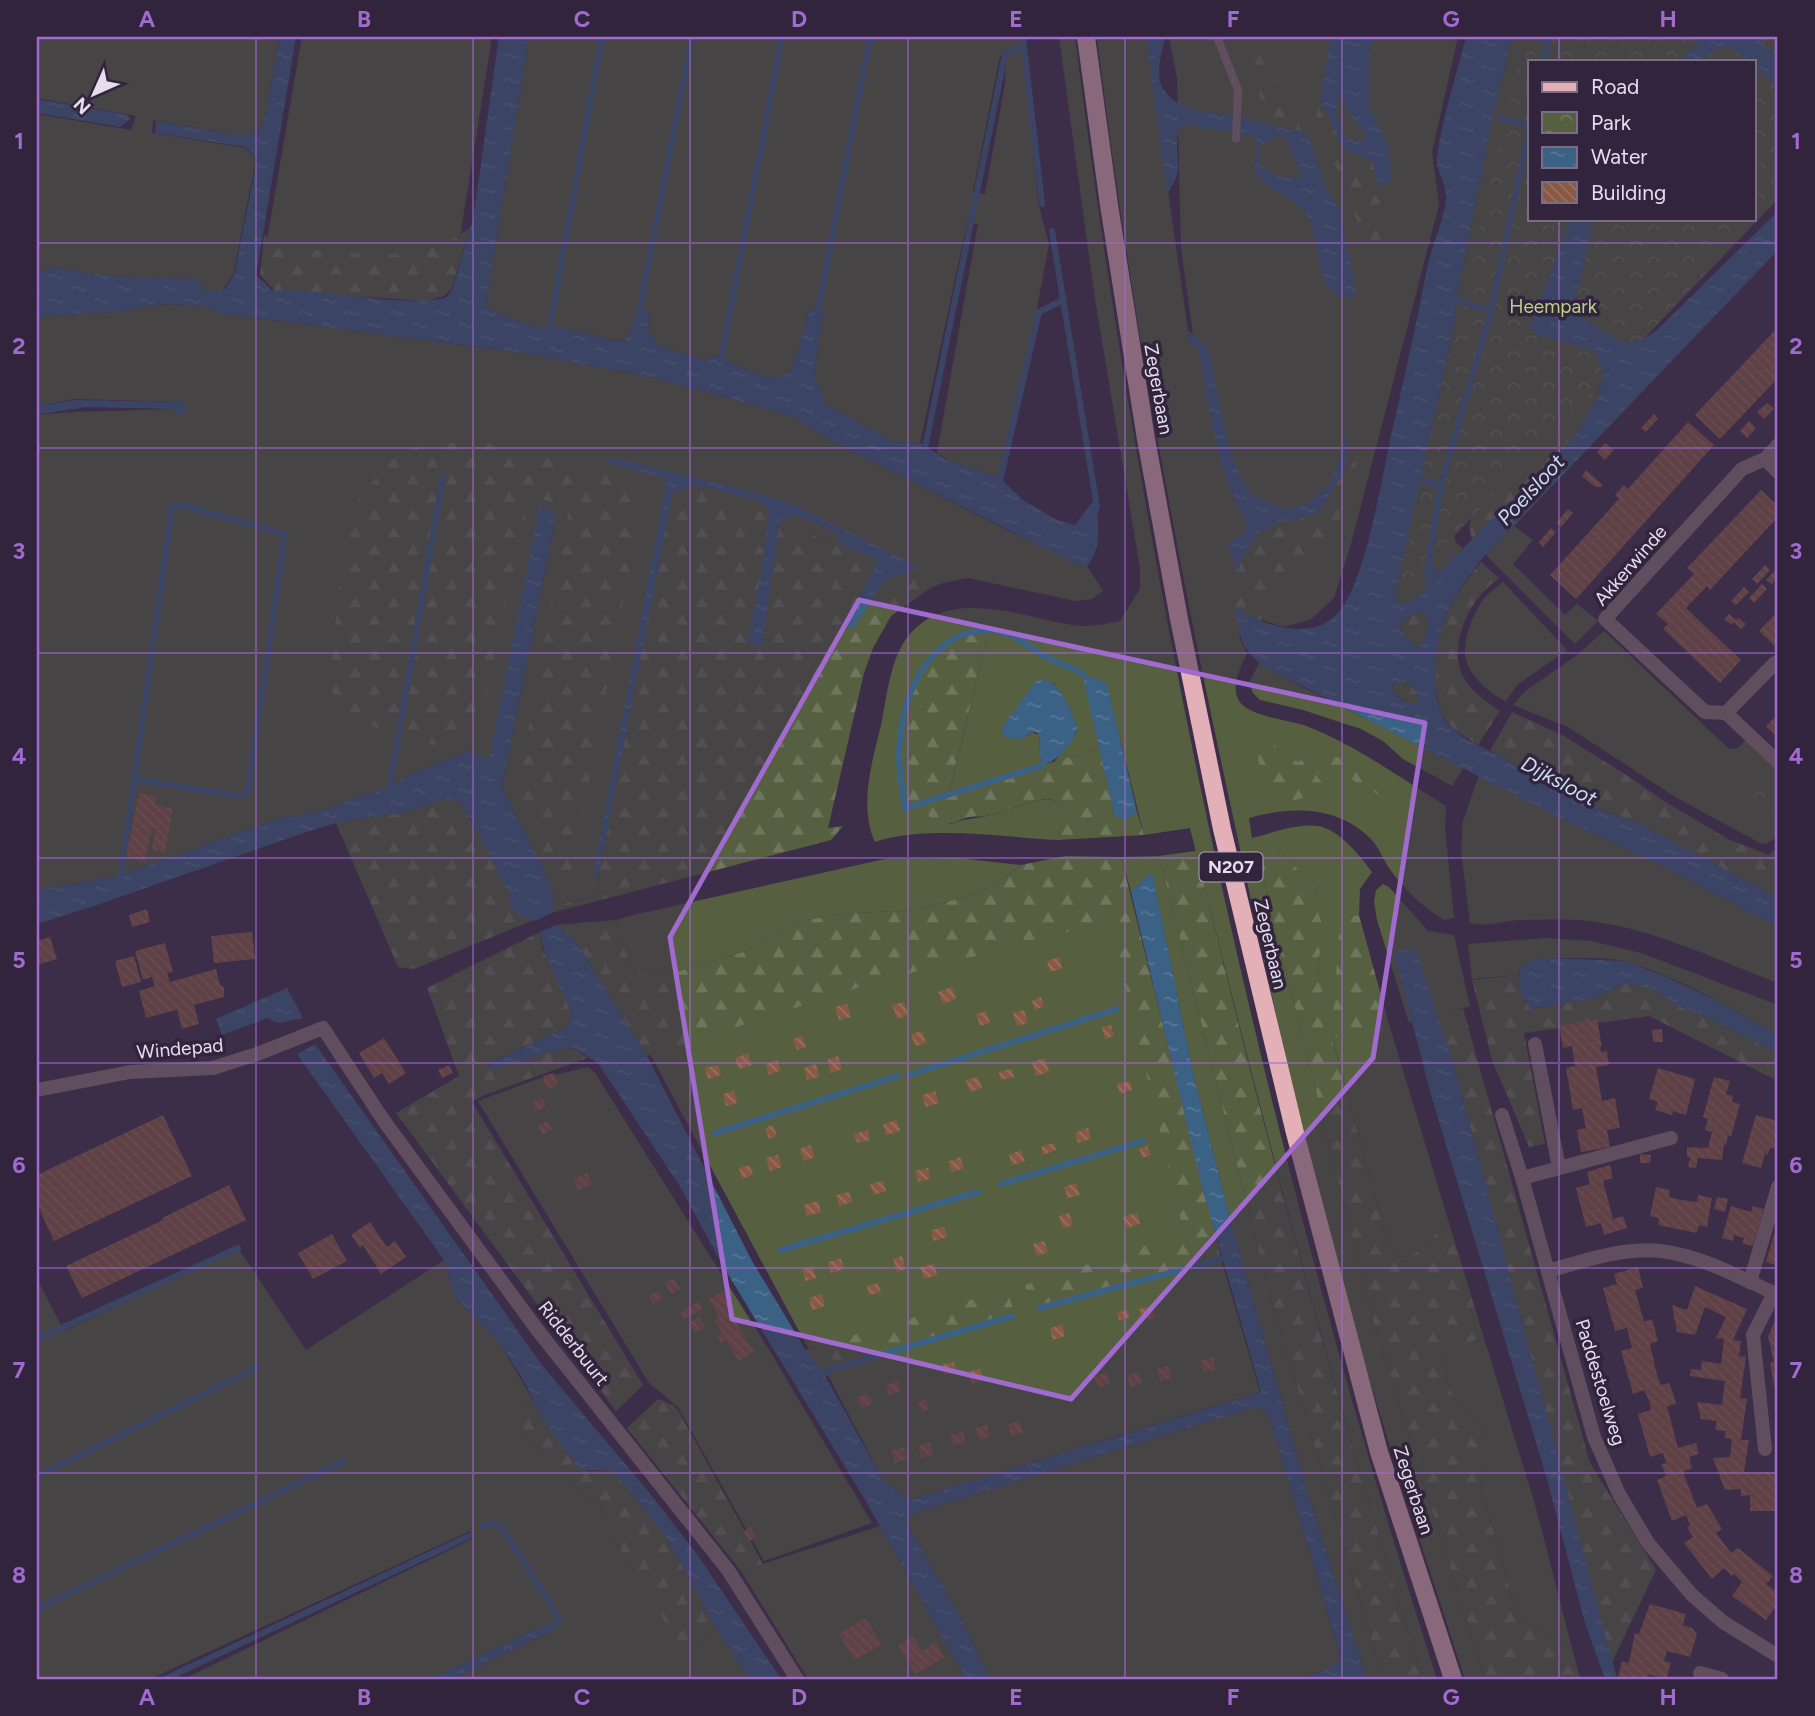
<svg xmlns="http://www.w3.org/2000/svg" width="1815" height="1716" font-family="Figtree,sans-serif">
	<style>
		.green { fill: #566041 }
		.forest { fill: url(#forest-firs) }
		.park { fill: url(#park-crowns); fill-rule: evenodd }
		.water { fill: url(#water-ripples); fill-rule: evenodd }
		.lines { fill: none; stroke-linecap: round; stroke-linejoin: round }
		.stream { stroke: #3b6185; stroke-width: 6 }
		.canal { stroke: #3b6185; stroke-width: 21 }
		.building { fill: url(#building-back-hatch) }
		.lane { stroke: #8d7376; stroke-width: 8 }
		.street { stroke: #8d7376; stroke-width: 14 }
		.primary { stroke: #e4b0b7; stroke-width: 18 }
		.marked { fill: none; stroke: #a06acf; stroke-width: 5; stroke-linejoin: round }
		.grid { fill: none; stroke: #a06acf; stroke-width: 2; stroke-opacity: 0.55 }
		.labels { text-anchor: middle; stroke-width: 7; stroke-linejoin: round; paint-order: stroke }
		.shield { fill: #32243d; stroke: #afa6b8; stroke-width: 2 }
		.shield-label { font-size: 18px; font-weight: bold; fill: #e5dded }
		.park-label { font-size: 19px; fill: #bad287; stroke: #32243d }
		.street-label { font-size: 19px; fill: #e5dded; stroke: #32243d }
		.water-label { font-size: 21px; font-style: italic; fill: #c7def5; stroke: #32243d }
		.neatline { fill: none; stroke: #a06acf; stroke-width: 2.5 }
		.grid-label { font-size: 23px; text-anchor: middle; font-weight: bold; fill: #a06acf }
	</style>
	<defs>
		<pattern id="forest-firs" width="22" height="20" patternUnits="userSpaceOnUse" patternTransform="scale(1.75)"><rect width="22" height="20" fill="#566041"/><path d="M5 1l3.5 6h-7zM16 11l3.5 6h-7z" fill="#6e765d"/></pattern>
		<pattern id="park-crowns" width="20" height="18" patternUnits="userSpaceOnUse" patternTransform="scale(1.75)"><rect width="20" height="18" fill="#566041"/><path d="M2 6a3 3 0 1 1 6 0M12 15a3 3 0 1 1 6 0" fill="none" stroke="#6e765d"/></pattern>
		<pattern id="water-ripples" width="26" height="14" patternUnits="userSpaceOnUse" patternTransform="scale(1.75)"><rect width="26" height="14" fill="#3b6185"/><path d="M2 4q2-2 4 0t4 0M15 11q2-2 4 0t4 0" fill="none" stroke="#577797"/></pattern>
		<pattern id="building-back-hatch" width="6" height="6" patternUnits="userSpaceOnUse" patternTransform="scale(1.75)"><rect width="6" height="6" fill="#895943"/><path d="M-1 5l2 2M0 0l6 6M5-1l2 2" fill="none" stroke="#9a705e"/></pattern>
	</defs>
	<rect width="100%" height="100%" fill="#3c2e48"/>
	<g class="green">
		<path d="M 37,37 L 280,37 L 264,122 L 258,131 L 242,136 L 153,120 L 152,133 L 246,148 L 256,160 L 233,275 L 222,291 L 205,292 L 198,279 L 105,276 L 55,267 L 37,273 L 37,114 L 131,130 L 136,116 L 37,98 Z"/>
		<path d="M 302,37 L 492,37 L 457,256 L 261,274 Z"/>
		<path d="M 529,37 L 1021,37 L 1021,46 L 1000,56 L 973,192 L 985,194 L 1005,84 L 1006,56 L 1023,47 L 1038,202 L 1049,244 L 1033,330 L 999,477 L 951,462 L 937,452 L 978,224 L 967,223 L 920,443 L 894,442 L 826,405 L 814,375 L 823,314 L 810,308 L 792,370 L 777,378 L 762,376 L 717,356 L 703,360 L 658,345 L 648,330 L 649,311 L 639,308 L 625,342 L 559,328 L 539,328 L 503,316 L 486,305 Z"/>
		<path d="M 1059,37 L 1075,37 C 1145,593 1264,1145 1437,1679 L 1405,1679 L 1421,1675 C 1334,1395 1260,1112 1190,828 L 1144,835 L 1106,683 L 1083,674 L 1100,748 L 1054,762 L 1075,736 L 1078,728 L 1062,694 L 1053,683 L 1027,736 L 1032,732 L 1039,735 L 1041,766 L 949,794 L 987,637 L 991,632 C 973,631 954,633 941,647 C 936,652 902,728 900,737 C 894,759 902,785 905,808 L 922,802 L 950,824 C 964,819 973,819 987,816 C 1019,810 1080,771 1057,840 C 1004,837 924,825 875,842 C 858,805 873,759 882,721 C 887,695 890,662 906,639 C 946,585 1019,616 1072,625 C 1088,628 1104,624 1120,621 L 1140,589 L 1140,568 L 1095,299 Z"/>
		<path d="M 1097,37 L 1146,37 L 1190,344 L 1194,342 L 1181,247 L 1177,78 L 1169,37 L 1458,37 L 1432,152 L 1439,205 L 1351,544 L 1334,598 L 1310,620 L 1283,627 L 1252,616 L 1239,637 L 1247,653 C 1241,667 1231,683 1238,699 C 1245,716 1289,720 1306,726 C 1356,745 1400,778 1446,806 L 1445,828 L 1454,918 L 1444,920 C 1422,907 1404,889 1389,868 C 1383,859 1379,848 1372,840 C 1338,805 1292,806 1249,818 L 1252,838 C 1272,833 1297,823 1318,826 C 1339,829 1360,856 1372,872 L 1360,889 L 1359,915 L 1347,917 L 1333,1037 L 1388,1021 L 1450,1226 L 1436,1234 L 1420,1250 L 1408,1256 L 1398,1257 L 1389,1248 L 1332,1037 L 1319,979 L 1318,962 L 1322,945 L 1322,924 L 1319,915 L 1319,897 L 1312,884 L 1282,853 L 1259,851 L 1268,900 L 1375,1328 L 1485,1679 L 1465,1679 C 1423,1550 1380,1421 1344,1291 C 1301,1136 1268,978 1234,821 C 1177,561 1129,301 1097,37 Z"/>
		<path d="M 1512,37 L 1567,37 L 1530,61 L 1455,530 L 1455,541 L 1466,552 L 1452,556 L 1452,569 L 1443,572 L 1435,569 L 1429,560 L 1426,589 L 1409,603 L 1398,603 L 1395,596 L 1455,321 L 1456,301 L 1493,115 Z"/>
		<path d="M 166,304 L 201,306 L 225,314 L 523,353 L 651,377 L 789,415 L 830,440 L 1009,531 L 1065,557 L 1076,564 L 1087,566 L 1103,591 L 1092,599 L 1076,601 L 968,578 L 943,583 L 932,587 L 882,568 L 815,535 L 741,505 L 688,488 L 623,740 L 595,895 L 555,906 L 550,883 L 502,788 L 556,515 L 489,759 L 469,751 L 413,773 L 386,788 L 317,812 L 278,819 L 121,875 L 37,890 L 37,415 L 74,412 L 177,409 L 177,415 L 186,402 L 75,399 L 37,406 L 37,317 L 115,312 Z"/>
		<path d="M 1514,526 L 1533,540 L 1513,564 L 1565,615 L 1577,604 L 1598,621 L 1575,644 L 1486,555 Z"/>
		<path d="M 1503,582 L 1567,650 L 1517,685 L 1506,701 C 1492,695 1473,679 1467,663 C 1460,645 1473,611 1486,596 C 1491,591 1497,587 1503,582 Z"/>
		<path d="M 1604,631 L 1729,749 L 1738,748 L 1747,739 L 1778,769 L 1778,836 L 1766,844 L 1760,843 L 1677,798 L 1568,727 L 1513,705 L 1523,693 L 1577,655 Z"/>
		<path d="M 1259,663 L 1302,687 L 1464,767 L 1452,786 L 1403,759 L 1383,741 L 1361,729 L 1303,710 L 1260,700 L 1253,693 L 1249,683 Z"/>
		<path d="M 1479,775 L 1566,821 L 1655,862 L 1778,927 L 1778,983 C 1714,959 1647,925 1578,920 C 1559,919 1538,920 1519,920 C 1503,921 1486,927 1470,923 L 1461,850 L 1463,821 Z"/>
		<path d="M 1159,856 L 1267,1284 L 1383,1679 L 1367,1679 L 1310,1501 L 1232,1226 L 1193,1073 L 1152,872 L 1131,892 L 1121,857 Z"/>
		<path d="M 958,858 L 1021,865 L 992,886 L 972,895 L 917,910 L 853,913 L 804,920 L 743,952 L 666,975 L 641,974 L 633,968 L 621,941 L 616,920 L 633,915 L 885,859 Z"/>
		<path d="M 1383,884 L 1389,887 L 1428,931 L 1454,935 L 1470,1006 L 1409,1023 L 1377,920 L 1374,901 L 1376,890 Z"/>
		<path d="M 1127,898 L 1221,1259 L 1260,1392 L 909,1500 L 883,1480 L 830,1379 L 806,1344 L 642,1039 Z"/>
		<path d="M 1546,938 L 1591,941 L 1641,953 L 1778,1005 L 1778,1035 C 1730,1008 1681,978 1628,962 C 1610,957 1587,958 1568,958 C 1552,958 1535,958 1521,966 L 1518,975 L 1472,979 L 1468,944 Z"/>
		<path d="M 588,1067 L 595,1073 L 771,1353 L 872,1523 L 764,1561 L 678,1407 L 649,1383 L 478,1101 L 538,1079 Z"/>
		<path d="M 238,1248 L 306,1350 L 444,1260 L 455,1298 L 499,1342 L 533,1400 L 518,1408 L 521,1435 L 560,1466 L 577,1489 L 600,1506 L 606,1525 L 636,1576 L 690,1645 L 720,1635 L 750,1679 L 453,1679 L 548,1633 L 545,1625 L 430,1679 L 184,1679 L 472,1539 L 470,1531 L 150,1679 L 37,1679 L 37,1279 L 64,1331 Z"/>
		<path d="M 1484,1338 L 1536,1508 L 1571,1644 C 1543,1631 1529,1632 1514,1604 L 1480,1483 L 1486,1463 L 1486,1443 L 1481,1428 L 1471,1415 L 1458,1405 L 1450,1390 L 1441,1355 L 1443,1348 Z"/>
		<path d="M 1255,1407 L 1268,1413 L 1341,1658 L 1329,1669 L 1298,1679 L 990,1679 L 960,1617 L 906,1522 L 909,1515 Z"/>
		<path d="M 880,1526 L 966,1679 L 808,1679 L 741,1571 Z"/>
	</g>
	<g class="forest">
		<path d="M 1248,37 L 1276,82 L 1302,131 L 1284,130 L 1262,124 L 1259,84 Z"/>
		<path d="M 1320,100 L 1344,149 L 1373,161 L 1381,211 L 1381,236 L 1368,271 L 1360,228 L 1316,117 Z"/>
		<path d="M 470,228 L 451,290 L 444,296 L 425,301 L 275,291 L 260,275 L 264,235 C 283,246 304,248 326,251 C 377,256 426,260 470,228 Z"/>
		<path d="M 1604,371 L 1597,399 L 1573,438 L 1473,542 L 1469,528 L 1476,497 Z"/>
		<path d="M 480,441 L 627,481 L 644,492 L 572,872 L 550,883 L 519,794 L 524,752 L 569,509 L 539,498 L 528,506 L 477,736 L 457,742 L 433,745 L 359,722 L 328,688 L 348,514 L 388,462 L 420,445 Z"/>
		<path d="M 1357,461 C 1352,481 1341,524 1330,539 C 1321,553 1304,559 1291,570 C 1275,583 1267,602 1261,621 L 1235,607 L 1225,551 L 1229,548 L 1239,572 C 1242,527 1284,523 1318,512 L 1345,467 Z"/>
		<path d="M 674,485 C 765,503 846,555 932,587 L 891,616 L 873,648 L 864,673 L 828,828 L 843,826 L 831,840 L 551,913 L 555,906 L 595,895 L 663,533 Z"/>
		<path d="M 1481,562 L 1499,578 C 1492,584 1484,590 1479,597 C 1462,618 1450,653 1464,678 C 1472,692 1488,703 1500,711 L 1478,745 C 1466,737 1452,731 1444,718 C 1437,707 1437,694 1436,681 C 1434,631 1449,600 1481,562 Z"/>
		<path d="M 1419,612 L 1425,613 C 1431,624 1427,639 1418,648 L 1410,642 L 1399,628 L 1405,618 Z"/>
		<path d="M 973,631 L 992,631 L 987,637 L 949,793 L 1100,748 L 1115,816 L 1126,820 L 1137,812 L 1144,835 L 1057,840 C 1080,770 1019,810 986,816 C 981,817 975,816 970,817 C 959,819 950,827 938,822 C 928,819 926,810 922,802 L 905,808 C 903,794 899,779 899,764 C 896,711 919,647 973,631 Z"/>
		<path d="M 1402,682 L 1410,683 L 1417,693 L 1420,704 C 1409,704 1395,698 1392,687 Z"/>
		<path d="M 1512,712 L 1564,736 L 1631,778 L 1664,801 L 1728,839 L 1769,855 L 1778,847 L 1778,898 L 1638,823 L 1608,813 L 1490,751 Z"/>
		<path d="M 1268,741 L 1298,762 L 1313,752 L 1341,758 L 1422,808 L 1416,822 L 1381,796 L 1340,773 L 1315,774 L 1330,792 L 1322,804 L 1305,797 L 1271,808 L 1256,751 Z"/>
		<path d="M 447,798 L 458,800 L 534,920 L 414,969 L 398,967 L 336,823 L 406,812 Z"/>
		<path d="M 1259,850 L 1282,853 L 1312,884 L 1319,897 L 1319,914 L 1322,924 L 1322,945 L 1318,962 L 1319,978 L 1332,1034 L 1339,933 L 1347,917 L 1359,915 L 1388,1021 L 1332,1038 L 1389,1248 L 1398,1257 L 1408,1256 L 1420,1250 L 1436,1234 L 1450,1226 L 1484,1338 L 1443,1349 L 1441,1355 L 1450,1390 L 1458,1405 L 1471,1415 L 1481,1428 L 1486,1443 L 1486,1463 L 1480,1483 L 1514,1604 C 1529,1632 1543,1631 1571,1644 L 1580,1679 L 1485,1679 L 1375,1328 L 1268,900 Z"/>
		<path d="M 1196,851 C 1262,1128 1337,1403 1421,1675 L 1405,1679 L 1383,1679 L 1267,1284 L 1159,856 Z"/>
		<path d="M 1065,856 L 1121,857 L 1221,1257 L 1031,1308 L 1025,1285 L 1184,1233 L 1110,921 L 872,983 L 647,1056 L 573,937 L 556,925 L 616,920 L 621,941 L 633,968 L 642,974 L 666,975 L 743,952 L 804,920 L 853,913 L 917,910 L 972,895 L 992,886 L 1021,865 Z"/>
		<path d="M 540,932 L 542,948 L 562,988 L 572,1016 L 566,1028 L 489,1063 L 573,1048 L 587,1058 L 484,1095 L 472,1102 L 643,1385 L 616,1411 L 396,1113 L 459,1076 L 427,988 Z"/>
		<path d="M 1518,975 L 1525,1001 L 1531,1009 L 1596,998 L 1624,983 L 1650,988 L 1677,1005 L 1711,1019 L 1778,1053 L 1778,1081 L 1649,1016 L 1524,1033 L 1545,1144 L 1529,1147 L 1492,1060 L 1472,980 Z"/>
		<path d="M 1463,1008 L 1590,1463 L 1656,1570 L 1612,1662 L 1454,1066 L 1437,1015 Z"/>
		<path d="M 1007,1289 L 1014,1313 L 825,1376 L 805,1350 Z"/>
		<path d="M 658,1399 L 673,1405 L 678,1410 L 763,1564 L 741,1571 L 627,1428 Z"/>
		<path d="M 533,1400 L 547,1426 L 588,1471 L 612,1470 L 619,1477 L 668,1540 L 720,1635 L 690,1645 L 681,1644 L 666,1625 L 653,1600 L 636,1576 L 606,1525 L 600,1506 L 577,1489 L 560,1466 L 521,1435 L 518,1427 L 518,1408 Z"/>
	</g>
	<g class="park">
		<path d="M 1525,37 L 1778,37 L 1778,199 L 1407,585 L 1394,587 ZM 1530,61 L 1754,61 L 1754,219 L 1530,219 Z"/>
		<path d="M 1760,774 L 1778,791 L 1778,804 L 1769,814 L 1744,791 Z"/>
	</g>
	<g class="water">
		<path d="M 280,37 L 296,37 L 256,275 L 273,291 C 330,287 389,308 446,298 L 452,290 L 473,219 L 499,37 L 529,37 L 486,305 L 503,316 L 539,328 L 559,328 L 625,342 L 639,307 L 649,311 L 648,330 L 658,345 L 703,360 L 717,356 L 762,376 L 777,378 L 792,370 L 810,308 L 823,314 L 814,375 L 826,405 L 894,442 L 920,443 L 951,462 L 999,477 L 1023,500 L 1057,520 L 1075,525 L 1096,497 C 1097,521 1104,547 1087,566 L 1076,564 L 830,440 L 789,415 L 651,377 L 523,353 L 225,314 L 201,306 L 166,304 L 115,312 L 37,317 L 37,273 L 55,267 L 105,276 L 198,279 L 205,292 L 224,290 L 234,275 L 257,160 L 246,147 L 155,133 L 156,121 L 242,136 L 258,131 L 264,122 Z"/>
		<path d="M 1146,37 L 1165,37 C 1162,52 1156,70 1161,85 C 1166,97 1179,105 1190,108 C 1209,114 1230,114 1249,119 C 1267,124 1282,130 1302,131 L 1309,138 L 1326,188 L 1340,209 L 1357,296 C 1351,297 1342,298 1335,294 C 1316,283 1319,232 1305,212 C 1292,195 1269,191 1256,176 L 1254,167 L 1257,140 L 1250,136 L 1189,125 L 1182,125 C 1168,147 1190,166 1167,193 ZM 1280,134 L 1288,143 L 1302,176 C 1284,181 1273,176 1259,164 L 1258,147 Z"/>
		<path d="M 1331,37 L 1371,37 L 1369,79 L 1370,109 L 1388,146 L 1392,179 L 1378,189 L 1373,161 L 1344,149 L 1320,100 ZM 1340,96 C 1345,101 1345,106 1348,112 C 1354,122 1363,126 1367,138 L 1357,141 L 1346,138 C 1340,126 1334,109 1340,96 Z"/>
		<path d="M 1466,37 L 1512,37 L 1493,116 L 1456,301 L 1455,321 L 1395,596 L 1398,603 L 1409,603 L 1426,589 L 1428,558 L 1435,569 L 1443,572 L 1452,569 L 1452,556 L 1466,552 L 1478,564 C 1449,600 1435,630 1436,677 C 1436,691 1436,706 1444,719 C 1450,728 1459,734 1468,740 L 1608,813 L 1638,823 L 1778,898 L 1778,927 L 1655,862 L 1566,821 L 1267,668 C 1241,651 1239,636 1235,607 C 1262,625 1311,643 1338,613 C 1365,583 1382,478 1391,436 C 1404,378 1417,321 1428,264 C 1433,242 1445,219 1446,197 C 1446,183 1435,170 1437,156 C 1443,116 1456,76 1466,37 ZM 1419,612 L 1425,613 C 1431,624 1427,639 1418,648 L 1410,642 L 1399,628 L 1405,618 ZM 1402,682 L 1410,683 L 1417,693 L 1419,704 C 1409,704 1394,698 1392,687 Z"/>
		<path d="M 1704,37 L 1755,37 L 1778,57 L 1778,87 L 1754,66 L 1754,61 L 1749,61 L 1733,48 L 1719,48 L 1701,61 L 1678,61 Z"/>
		<path d="M 37,99 L 128,115 L 130,119 L 120,127 L 37,113 Z"/>
		<path d="M 1778,211 L 1778,250 L 1486,555 L 1473,542 L 1573,438 L 1597,399 L 1604,372 L 1595,351 L 1543,336 L 1529,329 L 1571,219 L 1593,219 L 1573,312 C 1580,319 1588,321 1597,327 C 1623,344 1628,350 1656,331 Z"/>
		<path d="M 1188,330 L 1208,348 L 1229,449 L 1241,479 L 1254,495 L 1281,509 L 1293,508 L 1308,503 L 1331,483 L 1345,441 L 1347,436 L 1349,438 L 1345,470 L 1318,512 L 1298,520 L 1280,522 L 1259,533 L 1239,562 L 1239,574 L 1227,543 C 1236,538 1245,535 1248,524 C 1216,474 1210,409 1199,352 L 1196,344 L 1190,345 Z"/>
		<path d="M 75,400 L 186,402 L 184,415 L 177,416 L 176,409 L 85,407 L 37,415 L 37,406 Z"/>
		<path d="M 610,457 L 764,495 L 799,507 L 920,568 L 884,581 L 852,630 L 847,624 L 878,560 L 840,544 L 837,532 L 797,515 L 780,520 L 762,646 L 747,643 L 762,570 L 769,510 L 760,501 L 694,485 L 673,492 L 599,873 L 593,875 L 667,479 L 605,462 Z"/>
		<path d="M 540,505 L 556,515 L 502,788 L 550,883 L 555,906 L 551,913 L 535,921 L 519,915 L 509,904 L 509,893 L 472,821 L 458,800 L 447,798 L 406,812 L 336,823 L 306,832 L 97,905 L 37,924 L 37,890 L 121,875 L 278,819 L 317,812 L 386,788 L 413,773 L 469,751 L 489,759 Z"/>
		<path d="M 1082,673 L 1106,683 L 1108,688 L 1137,812 L 1126,820 L 1115,817 Z"/>
		<path d="M 1040,680 C 1061,679 1071,711 1078,728 C 1072,745 1058,761 1041,766 L 1039,735 L 1036,732 L 1032,732 L 1021,739 L 1007,738 L 1002,733 L 1003,726 L 1035,682 Z"/>
		<path d="M 1152,871 L 1193,1073 L 1232,1226 L 1310,1501 L 1367,1679 L 1298,1679 L 1329,1669 L 1341,1657 L 1268,1413 L 1255,1407 L 909,1515 L 906,1522 L 960,1617 L 990,1679 L 966,1679 L 867,1503 L 723,1266 L 679,1185 L 598,1063 L 573,1048 L 550,1052 L 491,1070 L 488,1064 L 566,1028 L 572,1016 C 563,988 544,961 540,932 L 556,925 L 573,937 L 647,1056 L 752,1261 L 805,1349 L 823,1372 L 883,1480 L 909,1500 L 1261,1392 L 1202,1187 L 1131,892 Z"/>
		<path d="M 1408,949 L 1416,949 L 1454,1066 L 1617,1679 L 1605,1679 L 1585,1623 L 1547,1479 L 1431,1095 L 1394,952 Z"/>
		<path d="M 1547,958 L 1625,961 L 1667,977 L 1719,1002 L 1778,1035 L 1778,1053 L 1711,1019 L 1677,1005 L 1650,988 L 1624,983 L 1596,998 L 1531,1009 C 1521,996 1516,982 1521,966 L 1528,962 Z"/>
		<path d="M 287,988 L 303,1018 L 278,1023 L 267,1018 L 222,1035 L 216,1019 Z"/>
		<path d="M 315,1044 L 542,1365 L 652,1496 L 701,1560 L 781,1679 L 750,1679 L 720,1635 L 668,1540 L 619,1477 L 612,1470 L 580,1470 L 547,1426 L 522,1378 L 499,1342 L 455,1298 L 444,1260 L 297,1054 Z"/>
		<path d="M 545,1625 L 549,1632 L 453,1679 L 430,1679 Z"/>
	</g>
	<g class="lines">
		<g class="stream">
			<path d="M 1023,37 L 1042,204"/>
			<path d="M 1543,61 L 1549,37"/>
			<path d="M 1501,119 L 1530,125"/>
			<path d="M 1052,231 L 1097,507 L 1093,515"/>
			<path d="M 1458,301 L 1491,311"/>
			<path d="M 639,313 L 692,37"/>
			<path d="M 817,317 L 870,37"/>
			<path d="M 549,331 L 602,37"/>
			<path d="M 721,360 L 782,37"/>
			<path d="M 924,453 L 1005,54 L 1024,46"/>
			<path d="M 1416,479 L 1441,485"/>
			<path d="M 999,485 L 1039,312 L 1063,300"/>
			<path d="M 37,540 L 38,534"/>
			<path d="M 1427,572 L 1441,485 L 1491,311 L 1530,127"/>
			<path d="M 1041,766 L 905,808 C 902,785 897,762 900,739 C 904,687 936,624 996,631 C 1013,633 1032,649 1048,658 C 1059,663 1071,668 1082,673"/>
			<path d="M 390,785 L 443,477"/>
			<path d="M 121,875 L 172,508 L 181,505 L 285,534 L 248,792 L 237,796 L 134,779"/>
			<path d="M 909,1075 L 1117,1009"/>
			<path d="M 715,1133 L 898,1076"/>
			<path d="M 1001,1184 L 1143,1141"/>
			<path d="M 781,1250 L 978,1192"/>
			<path d="M 1040,1308 L 1221,1259"/>
			<path d="M 37,1339 L 238,1248"/>
			<path d="M 823,1372 L 1012,1316"/>
			<path d="M 37,1476 L 258,1367"/>
			<path d="M 483,1527 L 494,1523 L 502,1528 L 559,1618 L 554,1625 L 542,1631"/>
			<path d="M 37,1609 L 344,1461"/>
			<path d="M 165,1679 L 469,1536"/>
		</g>
		<path class="canal" d="M 1451,576 L 1497,528"/>
	</g>
	<g class="building">
		<path d="M 1778,327 L 1778,378 L 1720,439 L 1695,415 Z"/>
		<path d="M 1767,403 L 1774,409 L 1764,419 L 1757,412 Z"/>
		<path d="M 1654,414 L 1658,419 L 1646,432 L 1641,428 Z"/>
		<path d="M 1749,421 L 1756,428 L 1747,438 L 1740,431 Z"/>
		<path d="M 1688,422 L 1714,445 L 1576,599 L 1550,575 L 1619,499 L 1615,495 L 1624,485 L 1628,489 Z"/>
		<path d="M 1605,443 L 1614,450 L 1605,460 L 1597,452 Z"/>
		<path d="M 1586,470 L 1603,485 L 1601,487 L 1595,487 L 1582,476 Z"/>
		<path d="M 1761,490 L 1778,506 L 1778,517 L 1710,590 L 1707,586 L 1686,608 L 1741,660 L 1720,683 L 1663,629 L 1668,624 L 1656,614 L 1694,574 L 1687,568 Z"/>
		<path d="M 1568,509 L 1573,513 L 1561,527 L 1556,523 Z"/>
		<path d="M 1551,528 L 1556,532 L 1543,547 L 1539,542 Z"/>
		<path d="M 1765,565 L 1770,570 L 1757,584 L 1752,579 Z"/>
		<path d="M 1778,567 L 1778,577 L 1772,584 L 1766,580 Z"/>
		<path d="M 1762,584 L 1767,589 L 1754,603 L 1749,598 Z"/>
		<path d="M 1744,587 L 1749,592 L 1736,605 L 1731,601 Z"/>
		<path d="M 1778,611 L 1778,649 L 1759,631 Z"/>
		<path d="M 1729,614 L 1736,620 L 1739,618 L 1746,624 L 1741,629 L 1734,622 L 1731,625 L 1724,619 Z"/>
		<path d="M 1778,714 L 1778,738 L 1766,726 Z"/>
		<path d="M 139,793 L 156,796 L 155,805 L 173,809 L 165,852 L 152,850 L 156,829 L 152,828 L 145,861 L 126,857 Z"/>
		<path d="M 147,909 L 150,922 L 132,927 L 129,915 Z"/>
		<path d="M 252,932 L 255,959 L 214,963 L 211,936 Z"/>
		<path d="M 50,937 L 57,959 L 37,965 L 37,941 Z"/>
		<path d="M 165,943 L 173,972 L 167,973 L 170,982 L 216,969 L 220,985 L 224,987 L 224,997 L 194,1005 L 199,1024 L 182,1029 L 177,1010 L 146,1018 L 139,991 L 155,986 L 152,977 L 143,980 L 135,951 Z"/>
		<path d="M 134,956 L 141,982 L 122,987 L 115,961 Z"/>
		<path d="M 1059,957 L 1062,969 L 1050,972 L 1047,961 Z"/>
		<path d="M 952,987 L 956,999 L 943,1004 L 938,992 Z"/>
		<path d="M 1041,997 L 1044,1006 L 1035,1010 L 1032,1001 Z"/>
		<path d="M 904,1002 L 908,1015 L 897,1019 L 892,1005 Z"/>
		<path d="M 847,1004 L 851,1017 L 839,1020 L 835,1007 Z"/>
		<path d="M 1024,1010 L 1028,1023 L 1017,1026 L 1013,1013 Z"/>
		<path d="M 986,1011 L 990,1023 L 980,1026 L 976,1014 Z"/>
		<path d="M 1597,1019 L 1602,1047 L 1600,1047 L 1601,1052 L 1607,1051 L 1609,1065 L 1596,1067 L 1602,1101 L 1615,1098 L 1620,1128 L 1607,1130 L 1610,1147 L 1581,1152 L 1577,1130 L 1586,1128 L 1584,1119 L 1582,1108 L 1573,1110 L 1566,1068 L 1575,1066 L 1572,1046 L 1563,1048 L 1559,1026 Z"/>
		<path d="M 1111,1025 L 1114,1036 L 1105,1039 L 1102,1027 Z"/>
		<path d="M 1662,1029 L 1663,1042 L 1653,1042 L 1652,1030 Z"/>
		<path d="M 922,1031 L 926,1043 L 915,1046 L 911,1034 Z"/>
		<path d="M 802,1036 L 806,1047 L 797,1050 L 793,1039 Z"/>
		<path d="M 384,1038 L 406,1073 L 389,1084 L 382,1073 L 374,1078 L 359,1053 Z"/>
		<path d="M 748,1053 L 752,1065 L 739,1069 L 735,1058 Z"/>
		<path d="M 838,1056 L 842,1069 L 831,1073 L 827,1060 Z"/>
		<path d="M 1045,1058 L 1049,1072 L 1036,1076 L 1032,1062 Z"/>
		<path d="M 777,1060 L 781,1070 L 769,1075 L 766,1064 Z"/>
		<path d="M 816,1064 L 819,1077 L 807,1080 L 804,1068 Z"/>
		<path d="M 449,1065 L 453,1073 L 442,1078 L 438,1070 Z"/>
		<path d="M 718,1065 L 721,1075 L 708,1079 L 705,1068 Z"/>
		<path d="M 1658,1068 L 1695,1079 L 1686,1115 L 1673,1111 L 1672,1115 L 1655,1110 L 1658,1102 L 1649,1099 Z"/>
		<path d="M 1012,1069 L 1014,1077 L 1001,1080 L 999,1072 Z"/>
		<path d="M 554,1073 L 558,1086 L 546,1089 L 543,1076 Z"/>
		<path d="M 978,1077 L 982,1088 L 970,1092 L 966,1080 Z"/>
		<path d="M 1714,1077 L 1730,1081 L 1726,1094 L 1733,1096 L 1732,1102 L 1740,1104 L 1731,1137 L 1728,1136 L 1726,1145 L 1724,1144 L 1722,1160 L 1698,1158 L 1696,1168 L 1688,1167 L 1690,1157 L 1687,1157 L 1687,1147 L 1708,1148 L 1712,1132 L 1705,1130 L 1708,1119 L 1703,1117 Z"/>
		<path d="M 1130,1081 L 1132,1090 L 1120,1094 L 1117,1084 Z"/>
		<path d="M 734,1091 L 737,1103 L 726,1106 L 723,1094 Z"/>
		<path d="M 935,1091 L 939,1103 L 926,1107 L 922,1095 Z"/>
		<path d="M 543,1099 L 546,1107 L 535,1111 L 532,1102 Z"/>
		<path d="M 163,1115 L 192,1176 L 54,1241 L 37,1204 L 37,1175 Z"/>
		<path d="M 1756,1115 L 1778,1121 L 1778,1149 L 1770,1148 L 1768,1155 L 1765,1154 L 1761,1168 L 1742,1163 Z"/>
		<path d="M 897,1120 L 900,1131 L 886,1135 L 883,1124 Z"/>
		<path d="M 547,1121 L 552,1130 L 543,1135 L 538,1126 Z"/>
		<path d="M 773,1125 L 777,1136 L 769,1139 L 765,1128 Z"/>
		<path d="M 1088,1128 L 1091,1139 L 1078,1143 L 1075,1133 Z"/>
		<path d="M 868,1130 L 870,1140 L 857,1143 L 854,1134 Z"/>
		<path d="M 1054,1143 L 1056,1150 L 1043,1155 L 1041,1147 Z"/>
		<path d="M 810,1145 L 815,1157 L 804,1161 L 800,1149 Z"/>
		<path d="M 1147,1146 L 1151,1155 L 1143,1158 L 1139,1149 Z"/>
		<path d="M 1021,1150 L 1025,1161 L 1012,1165 L 1009,1155 Z"/>
		<path d="M 1640,1154 L 1651,1155 L 1650,1163 L 1640,1163 Z"/>
		<path d="M 778,1155 L 782,1167 L 770,1171 L 766,1158 Z"/>
		<path d="M 960,1157 L 964,1168 L 952,1172 L 948,1162 Z"/>
		<path d="M 750,1165 L 753,1175 L 742,1179 L 739,1168 Z"/>
		<path d="M 1610,1165 L 1613,1178 L 1603,1181 L 1613,1219 L 1623,1216 L 1627,1228 L 1604,1235 L 1601,1223 L 1586,1227 L 1576,1188 L 1590,1184 L 1587,1172 Z"/>
		<path d="M 928,1168 L 930,1179 L 918,1182 L 915,1171 Z"/>
		<path d="M 587,1173 L 592,1184 L 578,1190 L 573,1179 Z"/>
		<path d="M 883,1181 L 886,1191 L 874,1195 L 870,1184 Z"/>
		<path d="M 1076,1183 L 1080,1195 L 1068,1198 L 1064,1187 Z"/>
		<path d="M 229,1185 L 246,1220 L 82,1298 L 66,1266 L 163,1220 L 162,1218 Z"/>
		<path d="M 1656,1187 L 1670,1190 L 1669,1197 L 1681,1200 L 1697,1202 L 1698,1195 L 1712,1198 L 1707,1227 L 1699,1225 L 1697,1233 L 1658,1225 L 1659,1218 L 1650,1216 Z"/>
		<path d="M 849,1192 L 852,1202 L 839,1206 L 836,1195 Z"/>
		<path d="M 1717,1197 L 1728,1199 L 1725,1212 L 1714,1209 Z"/>
		<path d="M 818,1201 L 821,1212 L 807,1216 L 804,1205 Z"/>
		<path d="M 1731,1206 L 1751,1212 L 1753,1206 L 1764,1209 L 1753,1246 L 1742,1243 L 1744,1238 L 1734,1235 L 1733,1241 L 1722,1238 Z"/>
		<path d="M 1069,1213 L 1073,1225 L 1063,1228 L 1059,1216 Z"/>
		<path d="M 1137,1213 L 1140,1224 L 1127,1228 L 1123,1217 Z"/>
		<path d="M 1778,1221 L 1778,1266 L 1766,1262 Z"/>
		<path d="M 370,1222 L 387,1247 L 395,1241 L 406,1257 L 381,1274 L 363,1245 L 360,1248 L 351,1235 Z"/>
		<path d="M 944,1227 L 947,1237 L 934,1241 L 931,1230 Z"/>
		<path d="M 332,1234 L 347,1261 L 313,1279 L 298,1253 Z"/>
		<path d="M 1044,1241 L 1048,1252 L 1037,1256 L 1033,1244 Z"/>
		<path d="M 902,1256 L 906,1269 L 897,1272 L 893,1259 Z"/>
		<path d="M 841,1259 L 844,1269 L 831,1273 L 828,1262 Z"/>
		<path d="M 934,1264 L 937,1275 L 924,1279 L 920,1267 Z"/>
		<path d="M 813,1266 L 816,1278 L 806,1281 L 802,1269 Z"/>
		<path d="M 1638,1267 L 1643,1288 L 1635,1290 L 1644,1322 L 1652,1319 L 1658,1341 L 1650,1344 L 1657,1375 L 1661,1385 L 1669,1383 L 1673,1393 L 1676,1404 L 1667,1406 L 1678,1448 L 1696,1443 L 1699,1454 L 1689,1457 L 1692,1468 L 1683,1472 L 1697,1508 L 1707,1504 L 1722,1529 L 1716,1533 L 1731,1553 L 1738,1548 L 1773,1576 L 1766,1584 L 1778,1593 L 1778,1607 L 1776,1606 L 1766,1620 L 1732,1596 L 1742,1582 L 1734,1574 L 1732,1576 L 1724,1568 L 1712,1579 L 1684,1543 L 1693,1537 L 1687,1527 L 1690,1525 L 1686,1515 L 1672,1521 L 1657,1480 L 1666,1476 L 1661,1464 L 1666,1463 L 1663,1453 L 1650,1457 L 1638,1414 L 1651,1410 L 1649,1400 L 1644,1390 L 1633,1394 L 1621,1351 L 1632,1348 L 1627,1328 L 1615,1331 L 1603,1288 L 1617,1284 L 1614,1274 Z"/>
		<path d="M 674,1279 L 680,1289 L 671,1294 L 665,1283 Z"/>
		<path d="M 878,1283 L 881,1292 L 869,1295 L 867,1286 Z"/>
		<path d="M 1695,1286 L 1747,1309 L 1733,1340 L 1741,1341 L 1739,1356 L 1746,1357 L 1740,1398 L 1747,1399 L 1741,1440 L 1749,1440 L 1744,1472 L 1778,1472 L 1778,1511 L 1750,1511 L 1750,1495 L 1741,1496 L 1741,1489 L 1725,1490 L 1713,1458 L 1730,1457 L 1732,1439 L 1724,1438 L 1726,1431 L 1715,1430 L 1717,1421 L 1701,1419 L 1697,1402 L 1722,1405 L 1725,1381 L 1690,1376 L 1691,1369 L 1701,1370 L 1702,1361 L 1721,1364 L 1724,1339 L 1716,1338 L 1726,1317 L 1705,1307 L 1695,1335 L 1677,1332 L 1672,1305 L 1687,1310 Z"/>
		<path d="M 659,1290 L 663,1298 L 653,1304 L 649,1296 Z"/>
		<path d="M 723,1291 L 734,1308 L 729,1311 L 754,1352 L 739,1361 L 726,1340 L 722,1343 L 717,1335 L 722,1332 L 714,1320 L 719,1317 L 709,1299 Z"/>
		<path d="M 822,1294 L 825,1306 L 812,1310 L 809,1298 Z"/>
		<path d="M 699,1301 L 703,1308 L 684,1319 L 680,1313 Z"/>
		<path d="M 1152,1306 L 1155,1318 L 1142,1321 L 1139,1309 Z"/>
		<path d="M 1127,1310 L 1129,1318 L 1119,1320 L 1117,1313 Z"/>
		<path d="M 699,1317 L 705,1327 L 695,1333 L 689,1323 Z"/>
		<path d="M 1775,1321 L 1778,1323 L 1778,1391 L 1775,1391 L 1770,1363 L 1774,1362 L 1768,1336 Z"/>
		<path d="M 1062,1325 L 1065,1336 L 1053,1340 L 1050,1328 Z"/>
		<path d="M 1213,1357 L 1216,1369 L 1204,1372 L 1200,1361 Z"/>
		<path d="M 954,1362 L 957,1372 L 944,1375 L 942,1365 Z"/>
		<path d="M 1168,1366 L 1172,1378 L 1160,1381 L 1157,1369 Z"/>
		<path d="M 980,1369 L 984,1380 L 972,1384 L 968,1372 Z"/>
		<path d="M 1139,1372 L 1142,1383 L 1131,1387 L 1127,1375 Z"/>
		<path d="M 1106,1373 L 1110,1384 L 1098,1388 L 1094,1377 Z"/>
		<path d="M 898,1381 L 901,1391 L 889,1395 L 886,1385 Z"/>
		<path d="M 867,1393 L 873,1403 L 862,1408 L 856,1398 Z"/>
		<path d="M 926,1399 L 929,1409 L 922,1412 L 918,1402 Z"/>
		<path d="M 1020,1421 L 1023,1433 L 1011,1436 L 1008,1424 Z"/>
		<path d="M 987,1425 L 990,1437 L 979,1440 L 975,1428 Z"/>
		<path d="M 963,1432 L 966,1442 L 953,1445 L 950,1436 Z"/>
		<path d="M 930,1442 L 933,1454 L 921,1458 L 918,1446 Z"/>
		<path d="M 903,1447 L 907,1459 L 895,1463 L 891,1451 Z"/>
		<path d="M 750,1527 L 756,1537 L 750,1541 L 744,1531 Z"/>
		<path d="M 1650,1604 L 1686,1614 L 1683,1625 L 1692,1628 L 1697,1634 L 1690,1657 L 1667,1651 L 1664,1661 L 1671,1663 L 1666,1679 L 1649,1674 L 1648,1679 L 1618,1678 L 1622,1661 L 1629,1663 L 1635,1633 L 1639,1634 Z"/>
		<path d="M 865,1618 L 882,1644 L 855,1660 L 839,1634 Z"/>
		<path d="M 913,1636 L 922,1651 L 936,1642 L 944,1657 L 916,1674 L 898,1646 Z"/>
	</g>
	<g class="lines">
		<path class="lane" d="M 1217,37 L 1238,90 L 1236,139"/>
		<g class="street">
			<path d="M 1778,445 L 1765,459 L 1742,469 L 1605,619 L 1705,712 L 1726,713 L 1775,663 L 1778,663"/>
			<path d="M 1765,459 L 1778,472"/>
			<path d="M 1726,713 L 1778,762"/>
			<path d="M 1535,1044 L 1559,1168"/>
			<path d="M 37,1090 L 130,1072 L 213,1068 L 260,1053 L 323,1028 L 384,1121 L 539,1332 L 728,1570 L 797,1679"/>
			<path d="M 1502,1115 L 1522,1178 L 1594,1437 L 1619,1494 L 1648,1543 L 1692,1595 L 1723,1622 L 1778,1656"/>
			<path d="M 1522,1178 L 1671,1138"/>
			<path d="M 1548,1271 C 1584,1261 1623,1247 1661,1251 C 1702,1256 1741,1278 1778,1295"/>
			<path d="M 1750,1282 L 1778,1187"/>
			<path d="M 1765,1449 L 1753,1335 L 1774,1293"/>
			<path d="M 1700,1673 L 1722,1679"/>
		</g>
		<path class="primary" d="M 1086,37 L 1109,205 L 1146,439 L 1179,619 L 1222,829 L 1295,1133 L 1379,1452 L 1453,1679"/>
	</g>
	<path d="M0 0H1815V1716H0ZM 859,600 L 1425,723 L 1373,1058 L 1071,1399 L 732,1319 L 670,937 Z" fill="#3c2e48" fill-opacity=".55" fill-rule="evenodd"/>
	<path class="marked" d="M 859,600 L 1425,723 L 1373,1058 L 1071,1399 L 732,1319 L 670,937 Z"/>
	<path class="grid" d="M 256,37 L 256,1679M 473,37 L 473,1679M 690,37 L 690,1679M 908,37 L 908,1679M 1125,37 L 1125,1679M 1342,37 L 1342,1679M 1559,37 L 1559,61M 1559,219 L 1559,1679M 37,243 L 1778,243M 37,448 L 1778,448M 37,653 L 1778,653M 37,858 L 1778,858M 37,1063 L 1778,1063M 37,1268 L 1778,1268M 37,1473 L 1778,1473"/>
	<g class="labels">
		<rect class="shield" x="1199.5" y="852.5" width="63" height="29" rx="5"/>
		<g class="shield-label">
			<text x="1231" y="873">N207</text>
		</g>
		<g class="park-label">
			<text x="1553" y="313">Heempark</text>
		</g>
		<g class="street-label">
			<text transform="translate(1159 389) rotate(80)" y="7">Zegerbaan</text>
			<text transform="translate(1630 565) rotate(-49)" y="7">Akkerwinde</text>
			<text transform="translate(1271 944) rotate(77)" y="7">Zegerbaan</text>
			<text transform="translate(180 1048) rotate(-5)" y="7">Windepad</text>
			<text transform="translate(574 1343) rotate(52)" y="7">Ridderbuurt</text>
			<text transform="translate(1601 1382) rotate(73)" y="7">Paddestoelweg</text>
			<text transform="translate(1414 1490) rotate(72)" y="7">Zegerbaan</text>
		</g>
		<g class="water-label">
			<text transform="translate(1531 490) rotate(-47)" y="7">Poelsloot</text>
			<text transform="translate(1559 781) rotate(28)" y="7">Dijksloot</text>
		</g>
	</g>
	<rect width="1815" height="1716" fill="none" stroke="#32243d" stroke-width="77"/>
	<rect x="1528" y="60" width="228" height="161" fill="#32243d" stroke="#7a6e83" stroke-width="2"/>
	<rect x="1542" y="82" width="35" height="10" fill="#e4b0b7" stroke="#7a6e83" stroke-width="2"/>
	<text x="1591" y="94" font-size="21" fill="#e5dded">Road</text>
	<rect x="1542" y="112" width="35" height="21" fill="url(#park-crowns)" stroke="#7a6e83" stroke-width="2"/>
	<text x="1591" y="130" font-size="21" fill="#e5dded">Park</text>
	<rect x="1542" y="147" width="35" height="21" fill="url(#water-ripples)" stroke="#7a6e83" stroke-width="2"/>
	<text x="1591" y="164" font-size="21" fill="#e5dded">Water</text>
	<rect x="1542" y="182" width="35" height="21" fill="url(#building-back-hatch)" stroke="#7a6e83" stroke-width="2"/>
	<text x="1591" y="200" font-size="21" fill="#e5dded">Building</text>
	<g transform="translate(94 94) rotate(225)" stroke="#32243d" stroke-width="5" paint-order="stroke">
	<path d="M0-5L12 26L0 18L-12 26Z" fill="#e5dded"/>
	<text y="-10" font-size="19" font-weight="bold" text-anchor="middle" fill="#e5dded">N</text>
	</g>
	<rect x="38" y="38" width="1738" height="1640" class="neatline"/>
	<g class="grid-label">
		<text x="147" y="27">A</text>
		<text x="364" y="27">B</text>
		<text x="582" y="27">C</text>
		<text x="799" y="27">D</text>
		<text x="1016" y="27">E</text>
		<text x="1233" y="27">F</text>
		<text x="1451" y="27">G</text>
		<text x="1668" y="27">H</text>
		<text x="19" y="149">1</text>
		<text x="1796" y="149">1</text>
		<text x="19" y="354">2</text>
		<text x="1796" y="354">2</text>
		<text x="19" y="559">3</text>
		<text x="1796" y="559">3</text>
		<text x="19" y="764">4</text>
		<text x="1796" y="764">4</text>
		<text x="19" y="968">5</text>
		<text x="1796" y="968">5</text>
		<text x="19" y="1173">6</text>
		<text x="1796" y="1173">6</text>
		<text x="19" y="1378">7</text>
		<text x="1796" y="1378">7</text>
		<text x="19" y="1583">8</text>
		<text x="1796" y="1583">8</text>
		<text x="147" y="1705">A</text>
		<text x="364" y="1705">B</text>
		<text x="582" y="1705">C</text>
		<text x="799" y="1705">D</text>
		<text x="1016" y="1705">E</text>
		<text x="1233" y="1705">F</text>
		<text x="1451" y="1705">G</text>
		<text x="1668" y="1705">H</text>
	</g>
</svg>
